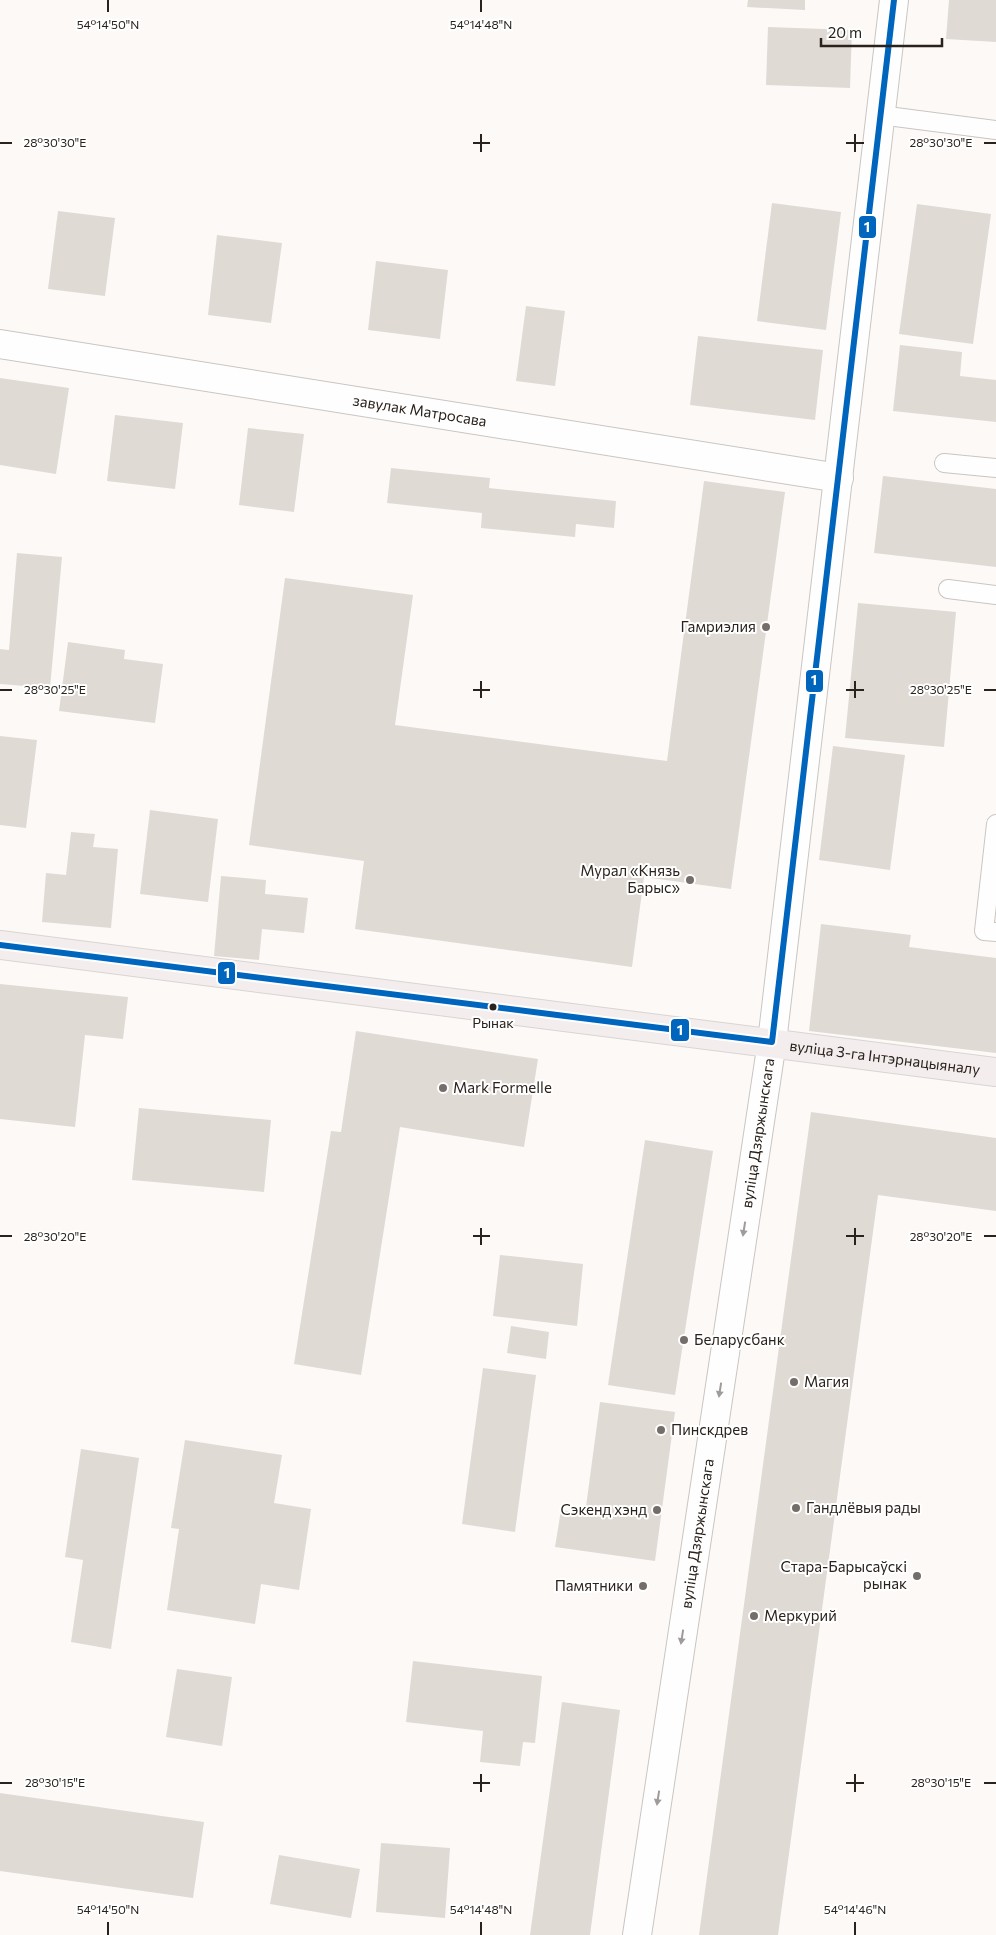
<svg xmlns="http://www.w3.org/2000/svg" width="996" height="1935" font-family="Commissioner,sans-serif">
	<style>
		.building { fill: #e0dad5 }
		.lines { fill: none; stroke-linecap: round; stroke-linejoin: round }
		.service-casing { stroke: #cac5c1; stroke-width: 20 }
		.minor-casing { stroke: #cac5c1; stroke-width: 30 }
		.tertiary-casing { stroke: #cac5c1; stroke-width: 30 }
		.primary-casing { stroke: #d8d5d3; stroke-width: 30 }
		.service { stroke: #fffefe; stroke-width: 18 }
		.minor { stroke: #fffefe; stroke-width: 28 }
		.tertiary { stroke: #fffefe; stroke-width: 28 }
		.primary { stroke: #f4edee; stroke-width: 28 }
		.bus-1-casing { stroke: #fff; stroke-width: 10 }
		.bus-1 { stroke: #0065bd; stroke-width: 6 }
		.oneway { fill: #9f9b98 }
		.ticks { fill: none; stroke: #2a221c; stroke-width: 2 }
		.poi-dot { fill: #746d69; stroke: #fff; stroke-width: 2 }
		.bus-dot { fill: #2a221c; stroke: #fff; stroke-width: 2 }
		.labels { text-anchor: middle; stroke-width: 4; stroke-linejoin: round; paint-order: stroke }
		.bus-label { font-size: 14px; fill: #2a221c; stroke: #fff }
		.street-label { font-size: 15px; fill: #2a221c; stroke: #fff }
		.poi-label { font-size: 15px; fill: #2a221c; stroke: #fff; text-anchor: start }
		.ticks-label { font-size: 12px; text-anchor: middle; fill: #2a221c; stroke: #fff; stroke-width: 4; stroke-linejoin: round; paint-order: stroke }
		.line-badge { stroke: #fff; stroke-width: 2 }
		.badge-label { font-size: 14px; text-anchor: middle; font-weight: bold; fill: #fff }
	</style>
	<rect width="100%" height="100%" fill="#fcf9f7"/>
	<g class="building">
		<path d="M 748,0 L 805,0 L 805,10 L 747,7 Z"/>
		<path d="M 949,0 L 996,0 L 996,42 L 946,39 Z"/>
		<path d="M 768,27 L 852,30 L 850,88 L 766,85 Z"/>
		<path d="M 772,203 L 841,212 L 826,330 L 757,321 Z"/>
		<path d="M 917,204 L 991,214 L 973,344 L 899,334 Z"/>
		<path d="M 58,211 L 115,218 L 105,296 L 48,289 Z"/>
		<path d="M 217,235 L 282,243 L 271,323 L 208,315 Z"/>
		<path d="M 376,261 L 448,270 L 440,339 L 368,330 Z"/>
		<path d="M 526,306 L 565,311 L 555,386 L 516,381 Z"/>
		<path d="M 698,336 L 823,350 L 815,420 L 690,405 Z"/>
		<path d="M 900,345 L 962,352 L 960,376 L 996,380 L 996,422 L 893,411 Z"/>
		<path d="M 0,378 L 69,388 L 56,474 L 0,465 Z"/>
		<path d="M 115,415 L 183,423 L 175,489 L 107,481 Z"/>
		<path d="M 248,428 L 304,434 L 294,512 L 239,505 Z"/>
		<path d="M 391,468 L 490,478 L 489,488 L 616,501 L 614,528 L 576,524 L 575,537 L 481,528 L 482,513 L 387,503 Z"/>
		<path d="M 883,476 L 996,489 L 996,567 L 874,553 Z"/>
		<path d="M 704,481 L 785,492 L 731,889 L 644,877 L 632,967 L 355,929 L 364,861 L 249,845 L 285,578 L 413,595 L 395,725 L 667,761 Z"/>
		<path d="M 17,553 L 62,557 L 50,688 L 0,684 L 0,649 L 9,650 Z"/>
		<path d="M 858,603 L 956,612 L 944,747 L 845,738 Z"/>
		<path d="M 68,642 L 125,650 L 124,659 L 163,664 L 155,723 L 59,711 Z"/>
		<path d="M 0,736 L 37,740 L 26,828 L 0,825 Z"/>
		<path d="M 833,746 L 905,755 L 890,870 L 819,860 Z"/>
		<path d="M 150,810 L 218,819 L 208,902 L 140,894 Z"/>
		<path d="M 71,832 L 95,834 L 93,847 L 118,849 L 111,928 L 42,922 L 46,873 L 66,875 Z"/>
		<path d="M 221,876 L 266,880 L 265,894 L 308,898 L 304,933 L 262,929 L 259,960 L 214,956 Z"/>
		<path d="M 821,924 L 911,935 L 909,947 L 996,958 L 996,1053 L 809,1031 Z"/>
		<path d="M 0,984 L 128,997 L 123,1039 L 85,1035 L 75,1127 L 0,1119 Z"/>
		<path d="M 356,1031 L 538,1059 L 524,1147 L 400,1127 L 361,1375 L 294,1364 L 331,1131 L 341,1132 Z"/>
		<path d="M 139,1108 L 271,1120 L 264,1192 L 132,1180 Z"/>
		<path d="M 811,1112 L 996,1138 L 996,1211 L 878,1195 L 778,1935 L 699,1935 Z"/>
		<path d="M 645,1140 L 713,1151 L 675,1395 L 608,1385 Z"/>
		<path d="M 500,1255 L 583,1264 L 577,1326 L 493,1316 Z"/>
		<path d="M 511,1326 L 549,1332 L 546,1359 L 507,1353 Z"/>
		<path d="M 483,1368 L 536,1375 L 515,1532 L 462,1524 Z"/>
		<path d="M 600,1402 L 675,1412 L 655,1561 L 555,1547 L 561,1510 L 585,1514 Z"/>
		<path d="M 185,1440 L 282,1455 L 274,1503 L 311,1509 L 299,1590 L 261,1584 L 255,1624 L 167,1610 L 179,1529 L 171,1528 Z"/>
		<path d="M 81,1449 L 139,1458 L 111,1649 L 71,1642 L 83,1560 L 65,1557 Z"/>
		<path d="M 413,1661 L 542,1676 L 535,1743 L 523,1742 L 520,1766 L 480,1762 L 483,1731 L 406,1722 Z"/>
		<path d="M 177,1669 L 232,1677 L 222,1746 L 166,1737 Z"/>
		<path d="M 562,1702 L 620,1710 L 590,1935 L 530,1935 Z"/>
		<path d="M 0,1793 L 204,1822 L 193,1898 L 0,1871 Z"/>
		<path d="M 381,1843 L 450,1848 L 445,1918 L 376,1912 Z"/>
		<path d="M 279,1855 L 360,1869 L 351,1918 L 270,1904 Z"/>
	</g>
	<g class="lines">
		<defs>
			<g id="service">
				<path d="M 880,115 L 996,130"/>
				<path d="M 944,463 L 996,468"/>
				<path d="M 948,589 L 996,595"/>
				<path d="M 996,824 L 984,931 L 996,932"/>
			</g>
			<g id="minor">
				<path id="s1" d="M 0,344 L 839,478"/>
			</g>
			<g id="tertiary">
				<path id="s2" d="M 637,1935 L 772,1042 L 894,0"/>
			</g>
			<g id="primary">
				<path id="s3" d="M 0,945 L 996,1072"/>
			</g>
		</defs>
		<use href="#service" class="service-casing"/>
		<use href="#minor" class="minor-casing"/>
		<use href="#tertiary" class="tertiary-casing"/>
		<use href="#primary" class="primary-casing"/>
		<use href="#service" class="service"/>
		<use href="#minor" class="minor"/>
		<use href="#tertiary" class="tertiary"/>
		<use href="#primary" class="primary"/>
		<defs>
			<path id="bus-1" d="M 0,945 L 772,1042 L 894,0"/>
		</defs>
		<use href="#bus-1" class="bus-1-casing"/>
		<use href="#bus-1" class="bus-1"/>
	</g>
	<defs><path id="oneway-solid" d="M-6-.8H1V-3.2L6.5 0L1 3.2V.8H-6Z" transform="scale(1.25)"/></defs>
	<g class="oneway">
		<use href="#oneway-solid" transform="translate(744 1229) rotate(99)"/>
		<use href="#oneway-solid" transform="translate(720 1390) rotate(99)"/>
		<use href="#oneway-solid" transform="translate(682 1637) rotate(99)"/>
		<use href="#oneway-solid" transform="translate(658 1798) rotate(99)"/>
	</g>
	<path class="ticks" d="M 108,0 L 108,12M 481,0 L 481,12M 481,134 L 481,152M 855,134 L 855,152M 0,143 L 12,143M 473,143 L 490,143M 846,143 L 864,143M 984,143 L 996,143M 481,681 L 481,698M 855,681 L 855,698M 0,690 L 12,690M 473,690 L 490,690M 846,690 L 864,690M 984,690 L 996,690M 481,1228 L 481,1245M 855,1228 L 855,1245M 0,1236 L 12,1236M 473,1236 L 490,1236M 846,1236 L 864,1236M 984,1236 L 996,1236M 481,1774 L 481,1792M 855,1774 L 855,1792M 0,1783 L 12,1783M 473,1783 L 490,1783M 846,1783 L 864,1783M 984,1783 L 996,1783M 108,1922 L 108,1935M 481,1922 L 481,1935M 855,1922 L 855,1935"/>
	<g class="poi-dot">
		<circle cx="766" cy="627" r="5"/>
		<circle cx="690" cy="880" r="5"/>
		<circle cx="443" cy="1088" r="5"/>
		<circle cx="684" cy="1340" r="5"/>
		<circle cx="794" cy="1382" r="5"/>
		<circle cx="661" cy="1430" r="5"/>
		<circle cx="796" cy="1508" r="5"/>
		<circle cx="657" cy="1510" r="5"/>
		<circle cx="917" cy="1576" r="5"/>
		<circle cx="643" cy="1586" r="5"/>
		<circle cx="754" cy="1616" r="5"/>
	</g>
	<circle class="bus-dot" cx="493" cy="1007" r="4.5"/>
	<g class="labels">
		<g class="bus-label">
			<text x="493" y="1028">Рынак</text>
		</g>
		<g class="street-label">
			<text dy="5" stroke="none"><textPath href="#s1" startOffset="425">завулак Матросава</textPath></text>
			<text dy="5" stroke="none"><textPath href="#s3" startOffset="892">вуліца 3-га Інтэрнацыяналу</textPath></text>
			<text dy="5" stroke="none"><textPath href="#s2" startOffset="811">вуліца Дзяржынскага</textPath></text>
			<text dy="5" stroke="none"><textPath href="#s2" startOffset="406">вуліца Дзяржынскага</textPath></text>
		</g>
		<g class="poi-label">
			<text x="756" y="632" text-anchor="end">Гамриэлия</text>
			<text x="680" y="876" text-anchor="end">Мурал «Князь<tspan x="680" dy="17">Барыс»</tspan></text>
			<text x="453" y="1093">Mark Formelle</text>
			<text x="694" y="1345">Беларусбанк</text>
			<text x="804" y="1387">Магия</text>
			<text x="671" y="1435">Пинскдрев</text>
			<text x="806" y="1513">Гандлёвыя рады</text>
			<text x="647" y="1515" text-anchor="end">Сэкенд хэнд</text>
			<text x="907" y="1572" text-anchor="end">Стара-Барысаўскі<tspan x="907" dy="17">рынак</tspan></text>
			<text x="633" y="1591" text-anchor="end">Памятники</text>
			<text x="764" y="1621">Меркурий</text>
		</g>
	</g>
	<g class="ticks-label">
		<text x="108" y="29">54°14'50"N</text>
		<text x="481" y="29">54°14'48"N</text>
		<text x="941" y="147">28°30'30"E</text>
		<text x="55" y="147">28°30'30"E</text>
		<text x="941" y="694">28°30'25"E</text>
		<text x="55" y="694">28°30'25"E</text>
		<text x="941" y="1241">28°30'20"E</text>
		<text x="55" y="1241">28°30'20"E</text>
		<text x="55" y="1787">28°30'15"E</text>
		<text x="941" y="1787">28°30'15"E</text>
		<text x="108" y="1914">54°14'50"N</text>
		<text x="481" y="1914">54°14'48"N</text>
		<text x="855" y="1914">54°14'46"N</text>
	</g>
	<g class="line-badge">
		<rect x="858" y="215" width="19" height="24" rx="5" fill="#0065bd"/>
		<rect x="805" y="669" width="19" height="24" rx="5" fill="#0065bd"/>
		<rect x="217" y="961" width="19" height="24" rx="5" fill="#0065bd"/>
		<rect x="670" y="1018" width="20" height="24" rx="5" fill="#0065bd"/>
	</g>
	<g class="badge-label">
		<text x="867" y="232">1</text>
		<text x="814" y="685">1</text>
		<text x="227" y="978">1</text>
		<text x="680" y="1035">1</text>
	</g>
	<path d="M821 38v8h121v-8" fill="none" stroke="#2a221c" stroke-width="2.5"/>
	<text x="828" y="38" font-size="15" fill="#2a221c" stroke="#ffffff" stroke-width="4" paint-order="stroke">20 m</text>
</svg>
